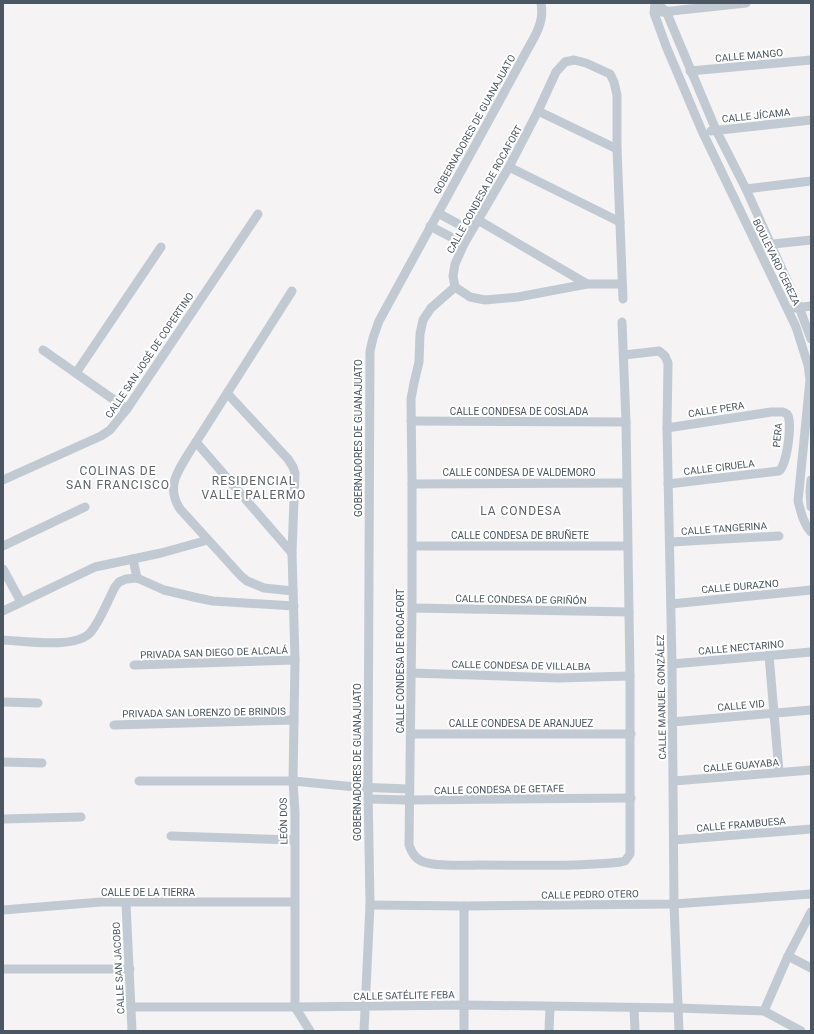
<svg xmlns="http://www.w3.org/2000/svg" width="814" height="1034" font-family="Roboto,sans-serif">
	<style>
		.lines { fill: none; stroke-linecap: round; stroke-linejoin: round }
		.street { stroke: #c1cad2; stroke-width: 9 }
		.labels { text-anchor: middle; stroke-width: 4; stroke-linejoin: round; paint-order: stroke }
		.street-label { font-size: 10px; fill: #4a5661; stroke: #fff }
		.quarter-label { font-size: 12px; letter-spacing: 1px; fill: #5f6368; stroke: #fff }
	</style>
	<rect width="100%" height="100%" fill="#f5f3f3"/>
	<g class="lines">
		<g class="street">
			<path d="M 655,3 L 654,13 L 666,46 L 702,131 L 796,327 L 808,365 L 810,380 L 798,501 C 801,512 803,523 811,532"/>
			<path d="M 656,3 L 666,11 L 716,130 L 746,189 L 799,307 L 811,339"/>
			<path d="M 662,12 L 746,3"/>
			<path d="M 690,71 L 811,60"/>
			<path d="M 538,111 L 617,149"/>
			<path d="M 711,131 L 811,120"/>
			<path d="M 509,167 L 620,222"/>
			<path d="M 746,189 L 811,181"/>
			<path d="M 438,213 L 471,231"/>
			<path d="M 478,220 L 587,284"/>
			<path d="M 430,226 L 464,244"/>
			<path d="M 764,245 L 811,240"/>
			<path d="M 455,287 L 470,297 L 485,300 L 518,297 L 587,284 L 622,284"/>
			<path d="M 292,291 C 263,336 234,382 205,428 C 197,441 176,470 174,483 C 172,493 175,501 180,509 L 241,576 L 247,581 L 264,588 L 293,591"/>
			<path d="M 795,308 L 811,306"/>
			<path d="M 622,322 L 626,422 L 630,676 L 630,854 L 625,861 L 621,862 C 574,867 526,865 479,865 C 464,865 438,867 424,862 C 415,859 412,853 409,845 L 412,608 L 412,484 L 411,399 L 414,383 L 419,362 L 420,334 L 423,320 L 431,308 L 455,287 L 453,276 L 455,264 L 464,244 L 509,167 L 538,111 L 556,72 L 565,62 L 574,60 L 586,63 L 610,74 L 614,82 L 617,95 L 617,149 L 623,299"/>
			<path d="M 43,350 L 127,409"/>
			<path d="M 624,355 L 659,351 L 665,356 L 668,363 L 667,428 L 672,664 L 674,904 L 679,1031"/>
			<path d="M 76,373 L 161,247"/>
			<path d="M 227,393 L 288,459 L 293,467 L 295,473 L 292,553 L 295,660 L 293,781 L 295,813 L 295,1007 L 310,1031"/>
			<path d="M 411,421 L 626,422"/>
			<path d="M 667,428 L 771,412 L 783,412 L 787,414 C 793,421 787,465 779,471 L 668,484"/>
			<path d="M 196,442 L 292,553"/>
			<path d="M 3,480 L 101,436 L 110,430 L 127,409 L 258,214"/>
			<path d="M 811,480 L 810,491 L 811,507"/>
			<path d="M 412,484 L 626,483"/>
			<path d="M 671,542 L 779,536"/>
			<path d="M 3,546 L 85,507"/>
			<path d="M 412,546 L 627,546"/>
			<path d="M 133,559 L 137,578"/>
			<path d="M 3,569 L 21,602"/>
			<path d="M 671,604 L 811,590"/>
			<path d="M 412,608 L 629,612"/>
			<path d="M 3,611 L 95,567 L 161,553 L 208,540"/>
			<path d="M 3,640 C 24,641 75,649 90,633 C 101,620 107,602 115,587 L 119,582 L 126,579 L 137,578 L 164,590 L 198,598 L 213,601 L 294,606"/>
			<path d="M 769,655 L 779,772"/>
			<path d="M 672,664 L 811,652"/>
			<path d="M 134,665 L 295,660"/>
			<path d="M 411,673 L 558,678 L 630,676"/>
			<path d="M 3,702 L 38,703"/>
			<path d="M 672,722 L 811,710"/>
			<path d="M 114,725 L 294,720"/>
			<path d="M 411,734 L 631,734"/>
			<path d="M 3,762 L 42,763"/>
			<path d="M 139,781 L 293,781 L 356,787 L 409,789"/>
			<path d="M 674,781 L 811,770"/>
			<path d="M 368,799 L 409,800 L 631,798"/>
			<path d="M 3,819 L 81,817"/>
			<path d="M 171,836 L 294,840"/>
			<path d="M 674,840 L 811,829"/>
			<path d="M 126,903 L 132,1031"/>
			<path d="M 370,905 L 464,906 L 674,904 L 811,894"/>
			<path d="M 464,906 L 464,1031"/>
			<path d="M 3,910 L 101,902 L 294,902"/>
			<path d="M 788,956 L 811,968"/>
			<path d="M 3,969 L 130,969"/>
			<path d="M 131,1007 L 295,1007 L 465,1005 L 678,1008 L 764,1011 L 801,1031"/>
			<path d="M 634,1008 L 635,1031"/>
			<path d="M 764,1011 L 788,956 L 811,912"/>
			<path d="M 364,1031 L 370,905 L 368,787 L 370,351 L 373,338 L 379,321 L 536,34 C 541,23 543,15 541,3"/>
			<path d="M 549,1031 L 550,1007"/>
		</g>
	</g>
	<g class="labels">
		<g class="street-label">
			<text transform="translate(749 55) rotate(-5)" y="4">CALLE MANGO</text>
			<text transform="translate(756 115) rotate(-6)" y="4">CALLE JÍCAMA</text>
			<text transform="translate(474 124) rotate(-61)" y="4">GOBERNADORES DE GUANAJUATO</text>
			<text transform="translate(484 189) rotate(-61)" y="4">CALLE CONDESA DE ROCAFORT</text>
			<text transform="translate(777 262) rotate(64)" y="4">BOULEVARD CEREZA</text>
			<text transform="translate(149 355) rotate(-56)" y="4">CALLE SAN JOSÉ DE COPERTINO</text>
			<text transform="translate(716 409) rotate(-9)" y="4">CALLE PERA</text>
			<text x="519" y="415">CALLE CONDESA DE COSLADA</text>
			<text transform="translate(777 435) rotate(-84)" y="4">PERA</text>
			<text transform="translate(358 438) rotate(-90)" y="4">GOBERNADORES DE GUANAJUATO</text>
			<text transform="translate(719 467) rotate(-7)" y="4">CALLE CIRUELA</text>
			<text x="519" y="476">CALLE CONDESA DE VALDEMORO</text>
			<text transform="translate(724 528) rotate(-4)" y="4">CALLE TANGERINA</text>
			<text x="520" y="539">CALLE CONDESA DE BRUÑETE</text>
			<text transform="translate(740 586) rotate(-5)" y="4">CALLE DURAZNO</text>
			<text transform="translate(521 599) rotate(1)" y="4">CALLE CONDESA DE GRIÑÓN</text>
			<text transform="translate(741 647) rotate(-5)" y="4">CALLE NECTARINO</text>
			<text transform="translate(214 652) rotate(-2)" y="4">PRIVADA SAN DIEGO DE ALCALÁ</text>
			<text transform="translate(400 661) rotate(-90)" y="4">CALLE CONDESA DE ROCAFORT</text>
			<text transform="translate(521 665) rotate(1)" y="4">CALLE CONDESA DE VILLALBA</text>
			<text transform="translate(661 697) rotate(-91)" y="4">CALLE MANUEL GONZÁLEZ</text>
			<text transform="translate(741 705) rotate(-5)" y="4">CALLE VID</text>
			<text transform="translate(204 712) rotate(-1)" y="4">PRIVADA SAN LORENZO DE BRINDIS</text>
			<text x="521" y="727">CALLE CONDESA DE ARANJUEZ</text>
			<text transform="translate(357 762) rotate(-90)" y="4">GOBERNADORES DE GUANAJUATO</text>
			<text transform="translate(741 765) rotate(-5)" y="4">CALLE GUAYABA</text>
			<text transform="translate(499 789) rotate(-1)" y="4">CALLE CONDESA DE GETAFE</text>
			<text transform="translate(283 821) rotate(-91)" y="4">LEÓN DOS</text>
			<text transform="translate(741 824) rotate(-5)" y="4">CALLE FRAMBUESA</text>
			<text x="148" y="896">CALLE DE LA TIERRA</text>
			<text transform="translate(590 894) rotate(-1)" y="4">CALLE PEDRO OTERO</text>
			<text transform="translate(118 968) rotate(-93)" y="4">CALLE SAN JACOBO</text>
			<text transform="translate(404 995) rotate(-1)" y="4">CALLE SATÉLITE FEBA</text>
		</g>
		<g class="quarter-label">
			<text x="118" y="475">COLINAS DE<tspan x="118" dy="14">SAN FRANCISCO</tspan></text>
			<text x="254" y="485">RESIDENCIAL<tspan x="254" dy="14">VALLE PALERMO</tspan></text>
			<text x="521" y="515">LA CONDESA</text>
		</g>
	</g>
	<rect width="814" height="1034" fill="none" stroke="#4a5661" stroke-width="8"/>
</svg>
